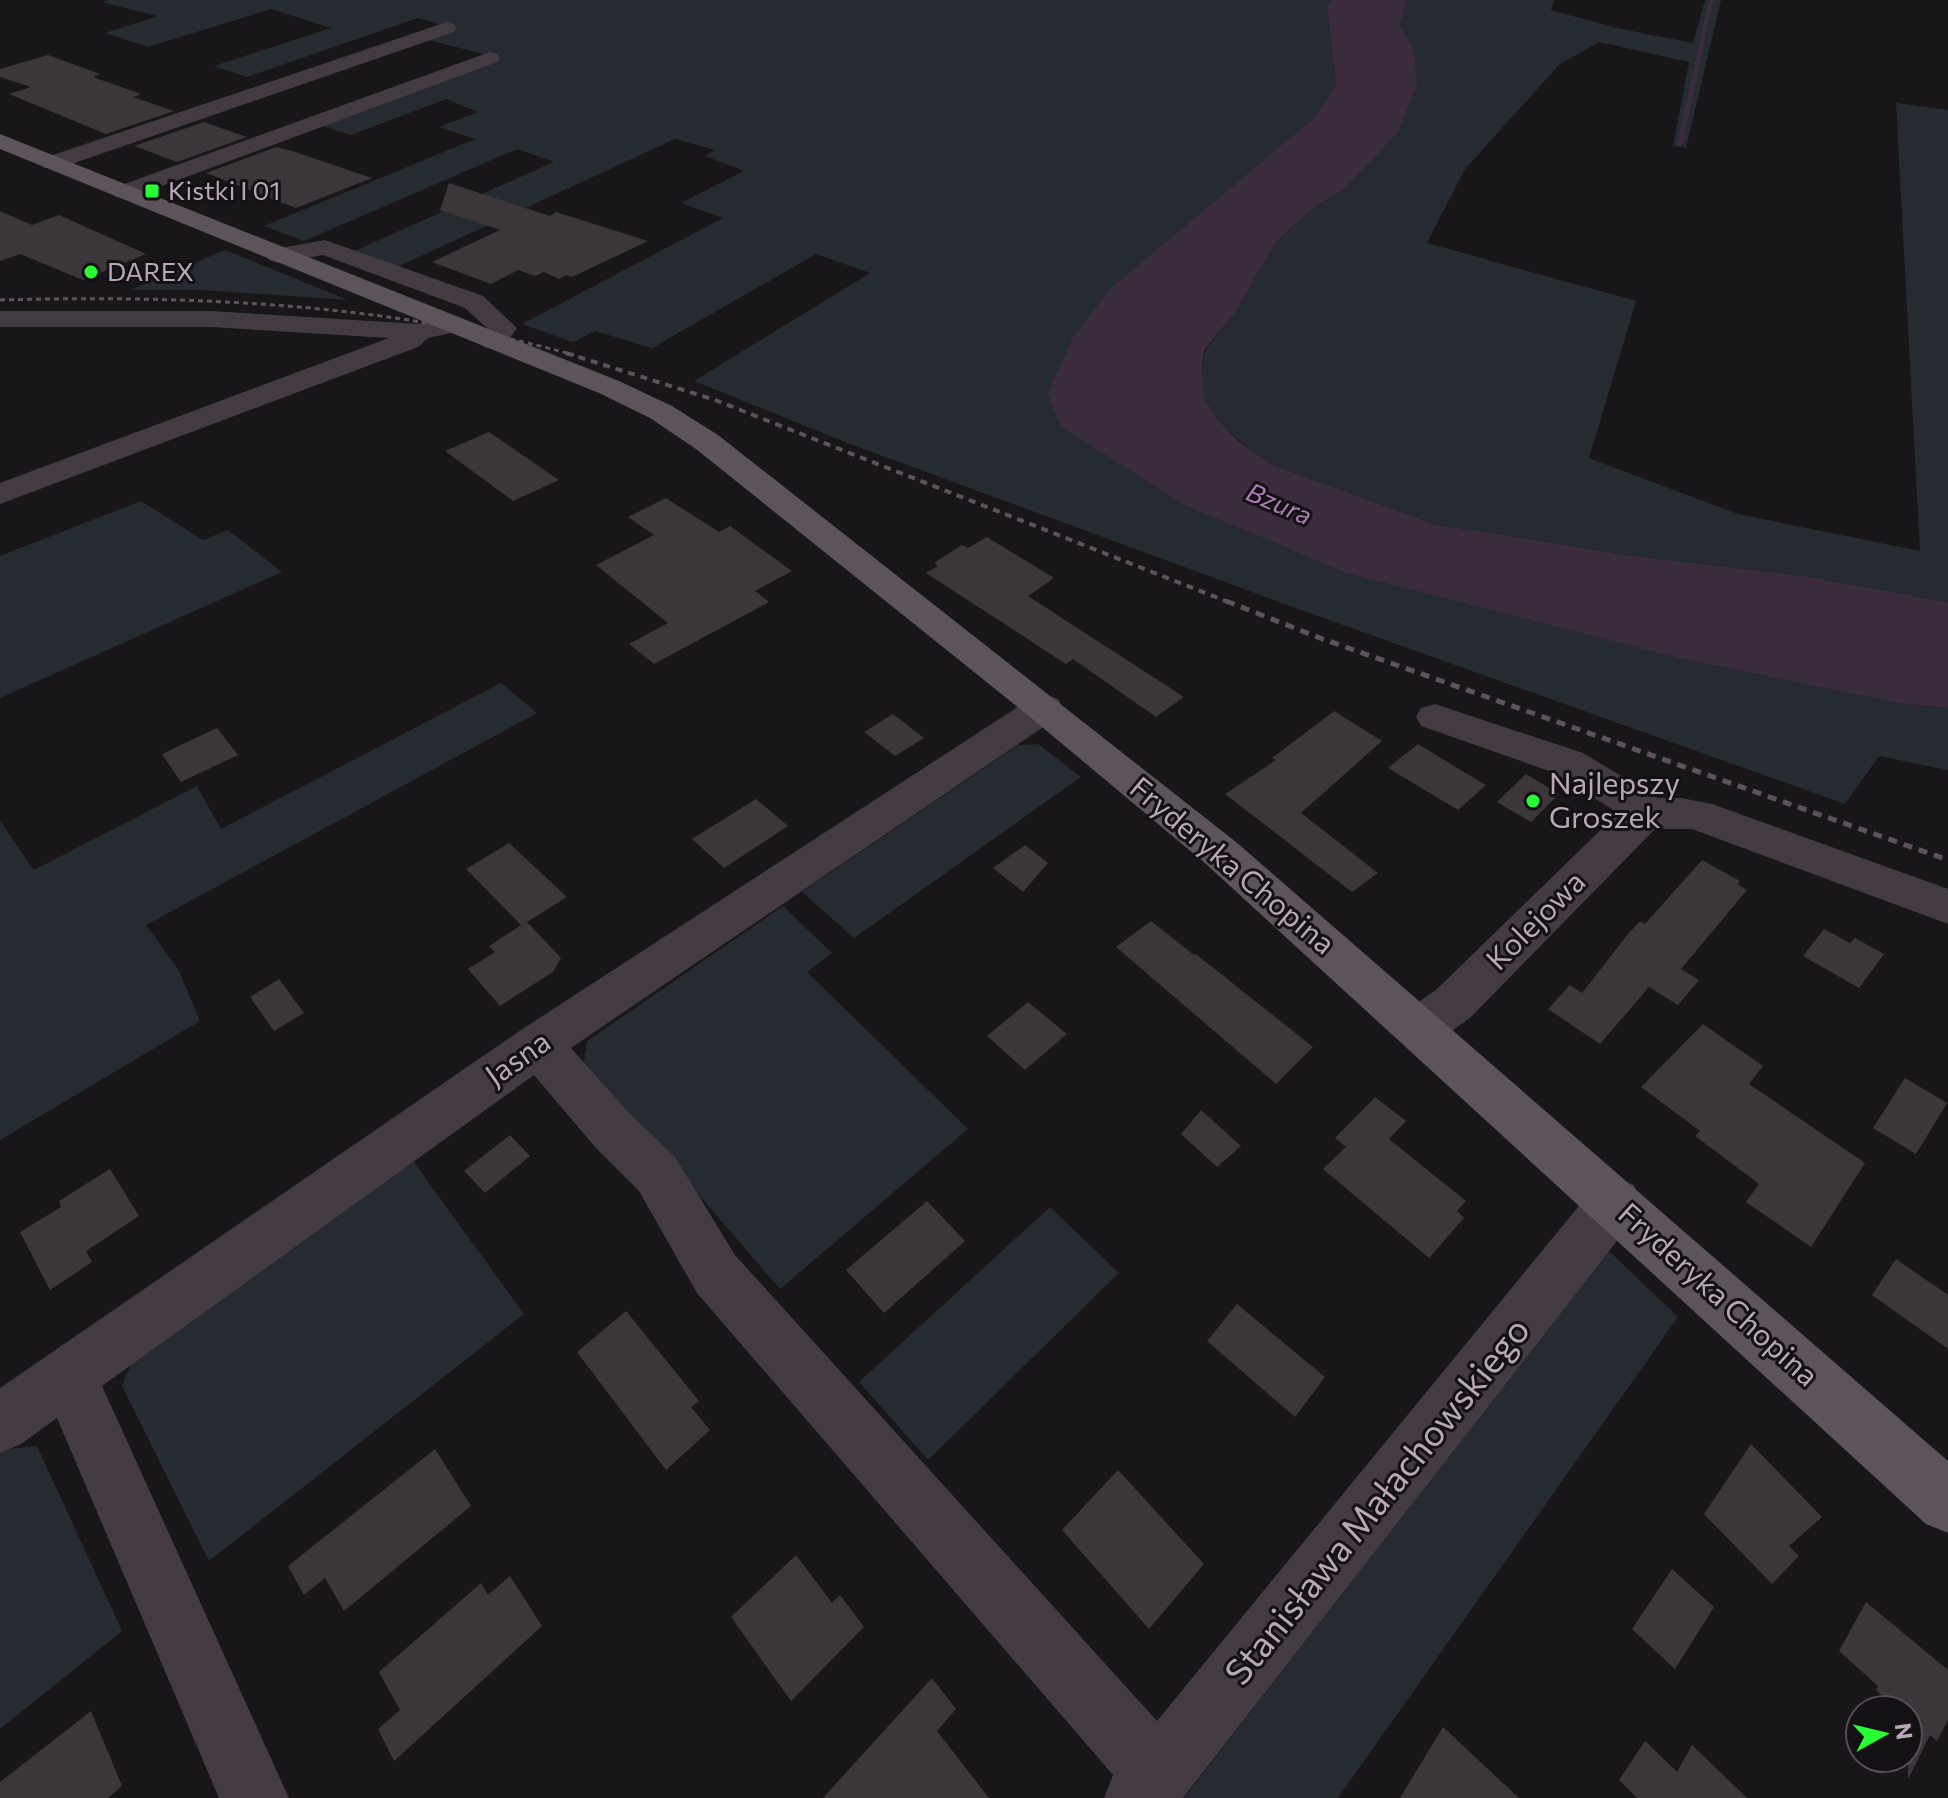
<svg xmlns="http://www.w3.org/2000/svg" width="1948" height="1798" font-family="Commissioner,sans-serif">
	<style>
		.green { fill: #262b31 }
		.water { fill: #3a2b3d }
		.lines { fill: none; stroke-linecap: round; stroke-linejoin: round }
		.stream { fill: #3a2b3d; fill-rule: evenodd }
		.building { fill: #3a3639 }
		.minor { fill: #433b41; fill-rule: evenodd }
		.major { fill: #5d535b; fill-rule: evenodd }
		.rail-far2 { stroke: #5d535b; stroke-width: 3; stroke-dasharray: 5 4; stroke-linecap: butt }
		.rail-far1 { stroke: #5d535b; stroke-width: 4; stroke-dasharray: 7 6; stroke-linecap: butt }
		.rail { stroke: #5d535b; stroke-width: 5; stroke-dasharray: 9 7; stroke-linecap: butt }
		.poi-dot { fill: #29fe34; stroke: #131113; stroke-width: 3 }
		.labels { text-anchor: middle; stroke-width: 6; stroke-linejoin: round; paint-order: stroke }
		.far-poi-label { font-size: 26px; fill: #b9a7b8; stroke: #131113; text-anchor: start }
		.far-water-label { font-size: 26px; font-style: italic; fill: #ae7cb6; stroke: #131113 }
		.poi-label { font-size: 30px; fill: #b9a7b8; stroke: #131113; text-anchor: start }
		.street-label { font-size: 30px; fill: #b9a7b8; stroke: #131113 }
		.near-street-label { font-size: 36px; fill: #b9a7b8; stroke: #131113 }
	</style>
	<rect width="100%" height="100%" fill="#181618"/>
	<g class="green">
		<path d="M 108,0 L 1330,0 L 1327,9 L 1336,85 L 1313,119 L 1291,138 L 1048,392 L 1906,704 L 1948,708 L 1948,770 L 1879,756 L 1845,804 L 1301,610 L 850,444 L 694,381 L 870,273 L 816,254 L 652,348 L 595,331 L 573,342 L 522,324 L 723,218 L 681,203 L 744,171 L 705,156 L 715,150 L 675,139 L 395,268 L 352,252 L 554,162 L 517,149 L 304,241 L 264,226 L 475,139 L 439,127 L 478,112 L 446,99 L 351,135 L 316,124 L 495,57 L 421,38 L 450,27 L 418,18 L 247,77 L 214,66 L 331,28 L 271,9 L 148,47 L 105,33 L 158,16 L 102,2 Z"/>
		<path d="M 1407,0 L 1554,0 L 1551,10 L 1616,28 L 1693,43 L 1705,0 L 1721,0 L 1686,148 L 1673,146 L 1689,62 L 1599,42 L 1560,64 L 1465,169 L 1427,243 L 1636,301 L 1589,458 L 1738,514 L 1920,551 L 1896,103 L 1948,110 L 1948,602 L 1805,576 L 1635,556 L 1434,524 L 1273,465 L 1239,441 L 1215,416 L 1204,396 L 1202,363 L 1206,349 L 1235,313 L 1276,242 L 1317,205 L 1345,189 L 1398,131 L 1414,50 L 1400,25 Z"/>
		<path d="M 225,250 L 348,300 L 202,290 L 130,290 Z"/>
		<path d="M 141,501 L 203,540 L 228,530 L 282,572 L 0,698 L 0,556 Z"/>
		<path d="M 501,683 L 537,713 L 146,925 L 178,969 L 200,1021 L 0,1140 L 0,821 L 34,870 L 197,786 L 221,829 Z"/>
		<path d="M 1038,744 L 1081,777 L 854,938 L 802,892 L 1018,745 Z"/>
		<path d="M 783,906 L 832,953 L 807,972 L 968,1129 L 780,1289 L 584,1062 L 587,1041 Z"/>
		<path d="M 413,1161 L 524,1314 L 209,1561 L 122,1386 L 135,1354 Z"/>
		<path d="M 1050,1207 L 1119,1273 L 928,1460 L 859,1382 Z"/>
		<path d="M 1608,1250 L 1678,1317 L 1338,1798 L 1184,1798 Z"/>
		<path d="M 37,1446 L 122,1631 L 0,1729 L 0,1450 Z"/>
	</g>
	<path class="water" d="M 1330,0 L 1407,0 L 1400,25 L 1414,50 L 1417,85 L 1398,132 L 1345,189 L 1317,205 L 1276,242 L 1235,313 L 1205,349 L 1202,363 L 1204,396 L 1215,416 L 1238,441 L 1273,465 L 1434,524 L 1635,556 L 1805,576 L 1948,602 L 1948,708 L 1906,704 L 1683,659 L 1347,573 L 1187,506 L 1060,426 L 1048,393 L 1073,337 L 1111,288 L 1313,119 L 1336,85 L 1327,9 Z"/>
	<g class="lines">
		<path class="stream" d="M 1709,0 L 1713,0 L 1683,144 L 1680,146 L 1677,144 Z"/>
	</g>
	<g class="building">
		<path d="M 48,55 L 100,74 L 93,77 L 141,94 L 133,97 L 174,111 L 106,134 L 9,94 L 31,87 L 0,77 L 0,69 Z"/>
		<path d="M 204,122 L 247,137 L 177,162 L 134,146 Z"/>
		<path d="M 276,147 L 292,151 L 372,178 L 296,208 L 206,173 Z"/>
		<path d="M 449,183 L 550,216 L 556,212 L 648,241 L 572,277 L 566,275 L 559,279 L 544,272 L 535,276 L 518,270 L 491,284 L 432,262 L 500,230 L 440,210 Z"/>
		<path d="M 0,211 L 32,225 L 59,215 L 146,254 L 83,280 L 20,254 L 0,261 Z"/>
		<path d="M 489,432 L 559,480 L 513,501 L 445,451 Z"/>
		<path d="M 666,498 L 719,532 L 730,526 L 792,571 L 755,591 L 769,602 L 654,664 L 629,644 L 668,623 L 596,565 L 654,535 L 628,517 Z"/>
		<path d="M 987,537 L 1054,578 L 1028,596 L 1184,697 L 1156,717 L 1073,659 L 1066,664 L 926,573 L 938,566 L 934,563 L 962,545 L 968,548 Z"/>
		<path d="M 1334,711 L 1382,741 L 1301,813 L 1378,873 L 1352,892 L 1225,794 L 1276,760 L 1272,758 Z"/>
		<path d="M 893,714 L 924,738 L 895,756 L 864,732 Z"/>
		<path d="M 217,728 L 238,755 L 181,782 L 162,754 Z"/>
		<path d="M 1418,744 L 1464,772 L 1486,785 L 1458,810 L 1388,768 Z"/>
		<path d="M 1526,774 L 1559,794 L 1531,822 L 1497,802 Z"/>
		<path d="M 756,799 L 788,826 L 724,868 L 692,839 Z"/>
		<path d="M 509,843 L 567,897 L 527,922 L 561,958 L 553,972 L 500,1006 L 468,969 L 495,952 L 489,946 L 521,925 L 466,869 Z"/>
		<path d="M 1025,845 L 1048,863 L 1023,892 L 993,868 Z"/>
		<path d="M 1702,860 L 1740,881 L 1737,884 L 1747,890 L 1681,969 L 1699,980 L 1678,1005 L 1649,987 L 1600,1044 L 1548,1009 L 1570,985 L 1582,993 L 1628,934 L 1640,921 L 1645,924 Z"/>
		<path d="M 1151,921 L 1194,955 L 1196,954 L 1313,1047 L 1276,1084 L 1116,947 Z"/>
		<path d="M 1824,929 L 1850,943 L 1855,938 L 1884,954 L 1859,988 L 1803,956 Z"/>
		<path d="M 279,979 L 304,1013 L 274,1031 L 250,997 Z"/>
		<path d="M 1028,1002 L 1067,1034 L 1025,1070 L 987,1036 Z"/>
		<path d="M 1703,1024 L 1763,1066 L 1749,1084 L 1865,1163 L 1811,1247 L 1746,1202 L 1759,1184 L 1695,1136 L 1700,1131 L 1641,1087 Z"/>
		<path d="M 1905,1078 L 1947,1103 L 1916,1154 L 1873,1128 Z"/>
		<path d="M 1375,1097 L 1406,1121 L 1389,1139 L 1466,1201 L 1457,1211 L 1464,1218 L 1429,1258 L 1323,1169 L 1346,1147 L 1335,1138 Z"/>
		<path d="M 1201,1110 L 1241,1146 L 1217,1167 L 1181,1134 Z"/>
		<path d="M 510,1135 L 530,1156 L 485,1193 L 464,1171 Z"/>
		<path d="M 110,1169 L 139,1216 L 86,1251 L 92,1262 L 50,1290 L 20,1232 L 61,1207 L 59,1201 Z"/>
		<path d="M 927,1201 L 965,1241 L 884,1313 L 846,1270 Z"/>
		<path d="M 1896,1259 L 1948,1295 L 1948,1349 L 1872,1295 Z"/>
		<path d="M 1237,1304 L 1325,1377 L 1295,1417 L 1207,1341 Z"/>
		<path d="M 626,1311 L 699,1401 L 691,1407 L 710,1430 L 666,1470 L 577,1352 Z"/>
		<path d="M 1751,1444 L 1822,1517 L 1789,1546 L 1799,1556 L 1772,1584 L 1704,1514 Z"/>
		<path d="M 435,1449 L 471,1506 L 344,1611 L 325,1578 L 304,1595 L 288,1566 Z"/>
		<path d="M 1118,1470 L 1204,1564 L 1149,1629 L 1062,1530 Z"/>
		<path d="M 796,1555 L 832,1603 L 840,1595 L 864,1627 L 791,1701 L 731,1617 Z"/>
		<path d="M 1672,1569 L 1714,1607 L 1675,1669 L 1632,1629 Z"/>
		<path d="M 510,1576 L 542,1626 L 394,1761 L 378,1729 L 400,1710 L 379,1672 L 481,1583 L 488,1595 Z"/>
		<path d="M 1866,1602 L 1948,1670 L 1948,1720 L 1937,1741 L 1930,1735 L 1908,1779 L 1908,1710 L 1896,1710 L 1876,1690 L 1878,1686 L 1839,1651 Z"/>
		<path d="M 932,1678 L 956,1709 L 937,1731 L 989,1798 L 823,1798 Z"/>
		<path d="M 91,1711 L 122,1786 L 108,1798 L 0,1798 L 0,1782 Z"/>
		<path d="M 1443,1727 L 1519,1798 L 1400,1798 Z"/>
		<path d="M 1645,1741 L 1677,1772 L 1692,1745 L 1747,1798 L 1637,1798 L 1619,1780 Z"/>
	</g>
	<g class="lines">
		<g class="minor">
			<path d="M 447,22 L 454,24 L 456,28 L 454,32 L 60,168 L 44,168 L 41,163 L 44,158 Z"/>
			<path d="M 490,52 L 497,54 L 500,58 L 497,62 L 132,197 L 116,197 L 112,192 L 116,187 Z"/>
			<path d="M 325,240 L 483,296 L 517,328 L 504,347 L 494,349 L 484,347 L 480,341 L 488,329 L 465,308 L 323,255 L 278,263 L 269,260 L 265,255 L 269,250 Z"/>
			<path d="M 0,311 L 211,311 L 418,324 L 451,317 L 461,319 L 465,325 L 461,331 L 428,338 L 418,347 L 0,504 L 0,483 L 389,338 L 211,327 L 0,327 Z"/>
			<path d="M 1044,695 L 1058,699 L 1063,708 L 1058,717 L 571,1048 L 631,1115 L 675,1157 L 735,1255 L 1157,1721 L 1596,1185 L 1615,1177 L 1634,1185 L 1641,1202 L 1634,1219 L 1183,1798 L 1104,1798 L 1113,1775 L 697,1293 L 639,1191 L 595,1147 L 534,1075 L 102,1386 L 289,1798 L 219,1798 L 57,1418 L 21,1444 L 0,1453 L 0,1388 L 521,1030 L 1030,699 Z"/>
			<path d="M 1435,704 L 1583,753 L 1658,798 L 1681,798 L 1712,804 L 1948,889 L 1948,924 L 1692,829 L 1655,829 L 1470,1018 C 1446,1034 1432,1052 1402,1041 L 1395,1027 L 1402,1013 L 1436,990 L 1618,813 L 1555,773 L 1421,726 L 1416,717 L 1421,708 Z"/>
		</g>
		<path class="major" d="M 0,134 L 619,381 L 672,406 L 718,435 L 1236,842 L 1948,1461 L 1948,1533 L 1926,1524 L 1206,864 L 1030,717 L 696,449 L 650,418 L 599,393 L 0,149 Z"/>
		<path class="rail-far2" d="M 0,300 C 193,295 386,303 574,355"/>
		<path class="rail-far1" d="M 566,353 L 715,400 L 1231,603"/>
		<path class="rail" d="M 1226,601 L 1320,638 L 1948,860"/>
	</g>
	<g class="poi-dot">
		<rect x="144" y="183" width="16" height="16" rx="4"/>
		<circle cx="91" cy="272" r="8"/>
		<circle cx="1533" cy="801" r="8"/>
	</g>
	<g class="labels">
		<g class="far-poi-label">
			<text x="168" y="200">Kistki I 01</text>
			<text x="107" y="281">DAREX</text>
		</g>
		<g class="far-water-label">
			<text transform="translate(1279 504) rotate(23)" y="9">Bzura</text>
		</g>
		<g class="poi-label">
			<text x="1549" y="794">Najlepszy<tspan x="1549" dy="34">Groszek</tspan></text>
		</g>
		<g class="street-label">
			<text transform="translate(1232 866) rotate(40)" y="10">Fryderyka Chopina</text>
			<text transform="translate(1536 921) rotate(-45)" y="10">Kolejowa</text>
			<text transform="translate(518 1059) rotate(-35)" y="10">Jasna</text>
			<text transform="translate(1718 1295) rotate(42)" y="10">Fryderyka Chopina</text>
		</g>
		<g class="near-street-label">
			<text transform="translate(1377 1501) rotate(-51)" y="13">Stanisława Małachowskiego</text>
		</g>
	</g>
	<g transform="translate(1884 1734) rotate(82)"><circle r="38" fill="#131113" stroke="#554d55" stroke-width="2"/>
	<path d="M0-6L14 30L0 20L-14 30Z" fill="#29fe34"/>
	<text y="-12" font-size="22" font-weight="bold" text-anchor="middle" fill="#b9a7b8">N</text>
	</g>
</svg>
